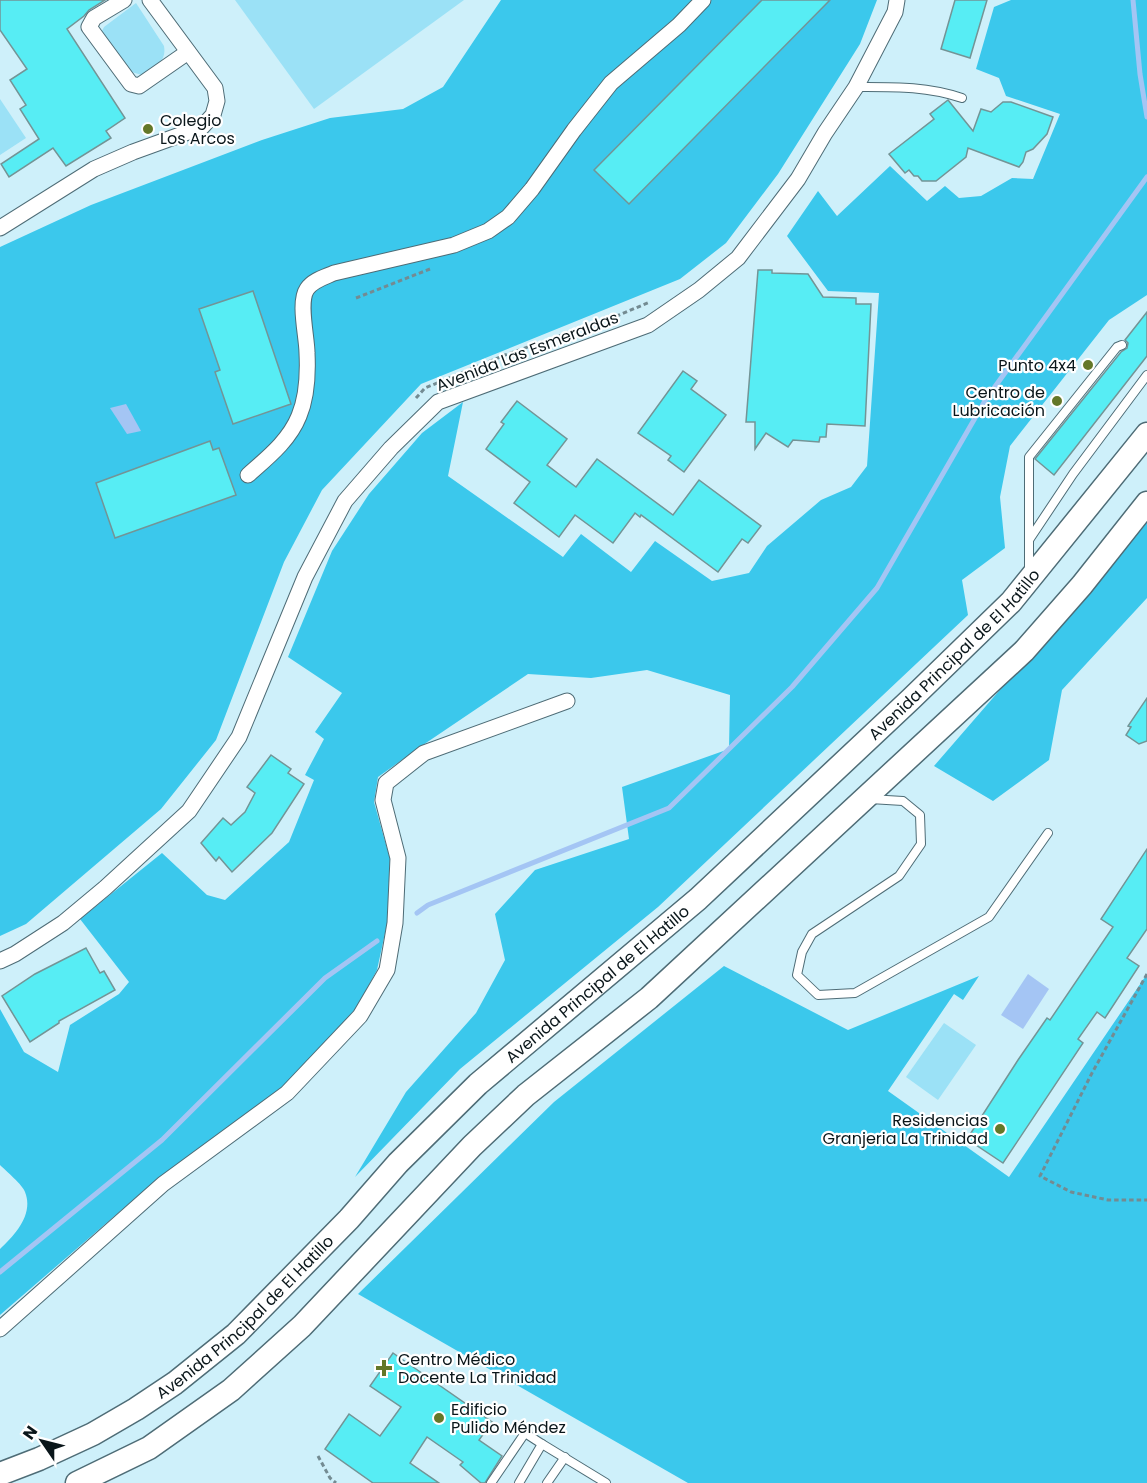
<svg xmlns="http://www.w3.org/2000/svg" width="1147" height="1483" font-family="Poppins,sans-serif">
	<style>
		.green { fill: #9be1f6 }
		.forest { fill: #3bc8ec }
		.water { fill: #a4c5f4 }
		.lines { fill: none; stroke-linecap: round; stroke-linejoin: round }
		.stream { stroke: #a4c5f4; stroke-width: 5 }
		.building { fill: #57edf4; stroke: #739496; stroke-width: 1.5 }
		.service-casing { stroke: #4e6c76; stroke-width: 10 }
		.minor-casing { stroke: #4e6c76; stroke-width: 17 }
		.secondary-casing { stroke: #4e6c76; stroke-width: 25 }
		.path { stroke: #738b92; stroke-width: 3; stroke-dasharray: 4.5 3; stroke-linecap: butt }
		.service { stroke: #fff; stroke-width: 8 }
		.minor { stroke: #fff; stroke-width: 15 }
		.secondary { stroke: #fff; stroke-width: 22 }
		.poi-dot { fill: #647829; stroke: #fff; stroke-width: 2 }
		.labels { text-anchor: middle; stroke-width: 4.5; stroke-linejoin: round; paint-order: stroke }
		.poi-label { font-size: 16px; fill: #0a161a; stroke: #fff; text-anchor: start }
		.street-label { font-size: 16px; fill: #0a161a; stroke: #fff }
	</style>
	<rect width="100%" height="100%" fill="#cef0fa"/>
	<g class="green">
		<path d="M 235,0 L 464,0 L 314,109 Z"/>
		<path d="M 136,3 L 164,46 C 167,62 154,68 142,75 L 128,71 L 101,33 L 104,27 Z"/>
		<path d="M 0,99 L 26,138 L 0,155 Z"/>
		<path d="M 944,1023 L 976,1045 L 938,1100 L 906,1077 Z"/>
	</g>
	<g class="forest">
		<path d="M 501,0 L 877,0 L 860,44 L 778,174 L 726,243 L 680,279 L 421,384 L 322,490 L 284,562 L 216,740 L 161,809 L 26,924 L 0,936 L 0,247 L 91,205 L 262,140 L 330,118 L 403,109 L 443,87 Z"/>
		<path d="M 1011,0 L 1147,0 L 1147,295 L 1109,320 L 1010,446 L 1000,497 L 1005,548 L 962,580 L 968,615 L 658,907 L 460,1069 L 355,1177 L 406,1092 L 476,1013 L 505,960 L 495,914 L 535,870 L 629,839 L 622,787 L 729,749 L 730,695 L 647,670 L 591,678 L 528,674 L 420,747 L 378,777 L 374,802 L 390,859 L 387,924 L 377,970 L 351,1018 L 289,1082 L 155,1181 L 0,1315 L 0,1249 C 15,1235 34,1214 25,1192 C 23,1185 6,1171 0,1165 L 0,1009 L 24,1052 L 58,1072 L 70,1025 L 119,994 L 129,982 L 80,919 L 162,853 L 207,895 L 225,900 L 289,842 L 314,780 L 305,775 L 324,739 L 315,732 L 342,693 L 288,657 L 332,551 L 369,494 L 422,433 L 463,402 L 448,476 L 563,557 L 581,534 L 631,572 L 655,541 L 712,581 L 749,573 L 767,546 L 821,500 L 851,487 L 867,466 L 879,293 L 828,291 L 787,236 L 818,191 L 837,216 L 890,166 L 927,201 L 945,186 L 959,198 L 981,196 L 1012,178 L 1033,179 L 1060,114 L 1006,96 L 999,78 L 976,69 L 994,7 Z"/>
		<path d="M 1147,520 L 1147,598 L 1062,690 L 1049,760 L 993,801 L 934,766 Z"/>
		<path d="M 724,966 L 848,1030 L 979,976 L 963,1000 L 954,994 L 888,1091 L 1009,1177 L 1147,974 L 1147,1483 L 688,1483 L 358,1294 L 554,1102 Z"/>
	</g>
	<g class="water">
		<path d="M 126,404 L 141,431 L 127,434 L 110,408 Z"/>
		<path d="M 1028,974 L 1049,989 L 1023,1029 L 1001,1015 Z"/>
	</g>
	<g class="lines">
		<g class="stream">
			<path d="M 1133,0 L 1140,74 L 1147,117"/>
			<path d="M 417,913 L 428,905 L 669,808 L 792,687 L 877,588 L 986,399 L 1147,177"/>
			<path d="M 0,1272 L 162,1140 L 325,978 L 377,941"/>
		</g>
	</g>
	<g class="building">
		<path d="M 0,0 L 105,0 L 89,10 L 84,16 L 67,29 L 125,118 L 106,131 L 111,138 L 66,166 L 53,148 L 9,177 L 1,164 L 39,139 L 20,109 L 26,105 L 10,80 L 27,69 L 0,30 Z"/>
		<path d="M 762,0 L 830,0 L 629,204 L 594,170 Z"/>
		<path d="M 955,0 L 987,0 L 970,58 L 941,49 Z"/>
		<path d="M 948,100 L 973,131 L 981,109 L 991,112 L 1003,102 L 1011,102 L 1053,117 L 1047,134 L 1033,149 L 1026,152 L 1023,162 L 1019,167 L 968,148 L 966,157 L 936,181 L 922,181 L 918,176 L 914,176 L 909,170 L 905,173 L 889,154 L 934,119 L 930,114 Z"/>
		<path d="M 758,270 L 772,270 L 772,273 L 808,274 L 823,297 L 856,298 L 856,304 L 871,304 L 865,426 L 827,424 L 826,437 L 820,437 L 819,442 L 793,440 L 788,447 L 766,433 L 755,449 L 755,422 L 746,422 Z"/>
		<path d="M 253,291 L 291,404 L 233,424 L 215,372 L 220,370 L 199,309 Z"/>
		<path d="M 1147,312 L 1147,356 L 1054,475 L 1035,459 L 1121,352 L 1127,348 L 1128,343 L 1125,340 Z"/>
		<path d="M 683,371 L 697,381 L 691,389 L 726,415 L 684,472 L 668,460 L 671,456 L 638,433 Z"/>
		<path d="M 517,401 L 567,439 L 547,465 L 576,487 L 597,459 L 673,515 L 699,480 L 761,526 L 748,543 L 742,539 L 718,572 L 641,515 L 640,517 L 635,513 L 613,543 L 575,515 L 559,537 L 514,503 L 530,482 L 486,449 L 504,424 L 501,422 Z"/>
		<path d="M 210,441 L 213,450 L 219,448 L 236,495 L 115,538 L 96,483 Z"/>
		<path d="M 1147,698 L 1147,741 L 1139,744 L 1126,735 L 1131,727 L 1128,726 Z"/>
		<path d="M 271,755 L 291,769 L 288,773 L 304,784 L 272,833 L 232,872 L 219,857 L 216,861 L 201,843 L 223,818 L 231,825 L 245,812 L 255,793 L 247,787 Z"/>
		<path d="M 1147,849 L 1147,929 L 1127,958 L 1139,966 L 1105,1018 L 1097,1012 L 1078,1039 L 1083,1043 L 1003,1163 L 967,1139 L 1018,1060 L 1047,1018 L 1050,1020 L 1113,927 L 1101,919 Z"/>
		<path d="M 86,948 L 100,973 L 104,971 L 115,990 L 59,1021 L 59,1023 L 30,1042 L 2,996 L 35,974 Z"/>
		<path d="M 393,1353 L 492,1422 L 479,1440 L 502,1456 L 485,1483 L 481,1483 L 460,1465 L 463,1462 L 427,1437 L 410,1463 L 439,1483 L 373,1483 L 325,1449 L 349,1414 L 380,1436 L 401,1407 L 370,1386 Z"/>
	</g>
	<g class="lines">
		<defs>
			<g id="service">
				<path d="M 856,87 C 893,87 926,86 962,98"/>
				<path d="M 1029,540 L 1029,457 L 1117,347 L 1122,345"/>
				<path d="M 1029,572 L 1029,540 L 1073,474 L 1147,375"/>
				<path d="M 870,799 L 903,801 L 920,815 L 921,844 L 899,876 L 812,934 L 802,952 L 797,975 L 818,995 L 855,993 L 989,917 L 1048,833"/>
				<path d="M 542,1444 L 606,1483"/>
				<path d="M 491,1483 L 525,1433 L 542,1444 L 519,1483"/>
				<path d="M 547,1483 L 565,1457"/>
			</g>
			<g id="minor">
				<path d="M 124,0 L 94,18 L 89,27 L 131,84 L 139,86 L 188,52"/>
				<path d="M 0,228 L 94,169 L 133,152 L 202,127 L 213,115 L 217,101 L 215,88 L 150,0"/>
				<path d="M 248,475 C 267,458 289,441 299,416 C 307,397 308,373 307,353 C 307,337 298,302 307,289 C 313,280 325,277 334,273 L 454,245 L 488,231 L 508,217 L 532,189 L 574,130 L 611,83 L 679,25 L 703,0"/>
				<path d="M 0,961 L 15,954 L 63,923 L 105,888 L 189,811 L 239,737 L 305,577 L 345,501 L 391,448 L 438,402 L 648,325 L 699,290 L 738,258 L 798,179 L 825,133 L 856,87 L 895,12 L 897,0"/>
				<path d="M 0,1329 L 163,1184 L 287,1093 L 360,1016 L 387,970 L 395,923 L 398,858 L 383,800 L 386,783 L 424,753 L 567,701"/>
			</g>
			<g id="secondary">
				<path id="s1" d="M 0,1474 L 39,1459 L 93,1434 L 136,1409 L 175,1383 L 236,1334 L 349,1219 L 398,1163 L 478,1084 L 698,899 L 911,699 L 1011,602 L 1147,434"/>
				<path d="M 77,1483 L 149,1448 L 231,1390 L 302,1326 L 472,1146 L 526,1095 L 649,998 L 1024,651 L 1082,585 L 1147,503"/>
			</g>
		</defs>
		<use href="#service" class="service-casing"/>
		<use href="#minor" class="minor-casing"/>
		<use href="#secondary" class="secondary-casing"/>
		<g class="path">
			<path d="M 356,298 L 430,269"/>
			<path d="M 416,398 L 425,388 L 505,355 L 619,315 L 650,302"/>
			<path d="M 1147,974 L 1092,1073 L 1040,1176 L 1071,1192 L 1108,1200 L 1147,1200"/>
			<path d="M 318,1456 L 330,1478 L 336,1483"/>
		</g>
		<use href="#service" class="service"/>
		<use href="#minor" class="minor"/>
		<use href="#secondary" class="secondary"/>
	</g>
	<g class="poi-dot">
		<circle cx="148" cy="129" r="6"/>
		<circle cx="1088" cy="365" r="6"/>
		<circle cx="1057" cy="401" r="6"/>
		<circle cx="1000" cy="1129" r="6"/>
		<path d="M381 1359h6v6h6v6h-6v6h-6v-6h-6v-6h6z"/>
		<circle cx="439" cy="1418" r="6"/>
	</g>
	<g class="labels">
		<g class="poi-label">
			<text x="160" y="126">Colegio<tspan x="160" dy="18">Los Arcos</tspan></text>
			<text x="1076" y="371" text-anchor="end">Punto 4x4</text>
			<text x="1045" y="398" text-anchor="end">Centro de<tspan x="1045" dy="18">Lubricación</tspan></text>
			<text x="988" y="1126" text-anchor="end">Residencias<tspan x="988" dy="18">Granjeria La Trinidad</tspan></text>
			<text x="398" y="1365">Centro Médico<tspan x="398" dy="18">Docente La Trinidad</tspan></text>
			<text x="451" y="1415">Edificio<tspan x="451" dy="18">Pulido Méndez</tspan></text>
		</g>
		<g class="street-label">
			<text transform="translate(527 351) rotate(-21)" y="6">Avenida Las Esmeraldas</text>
			<text dy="6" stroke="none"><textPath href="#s1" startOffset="1266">Avenida Principal de El Hatillo</textPath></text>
			<text dy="6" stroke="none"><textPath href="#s1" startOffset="780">Avenida Principal de El Hatillo</textPath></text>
			<text dy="6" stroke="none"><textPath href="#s1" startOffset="294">Avenida Principal de El Hatillo</textPath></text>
		</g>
	</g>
	<g transform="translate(42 1441) rotate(305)" stroke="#ffffff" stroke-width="4.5" paint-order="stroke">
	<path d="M0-4.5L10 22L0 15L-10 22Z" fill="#0a161a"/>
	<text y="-9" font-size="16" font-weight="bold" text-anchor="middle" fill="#0a161a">N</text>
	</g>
</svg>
